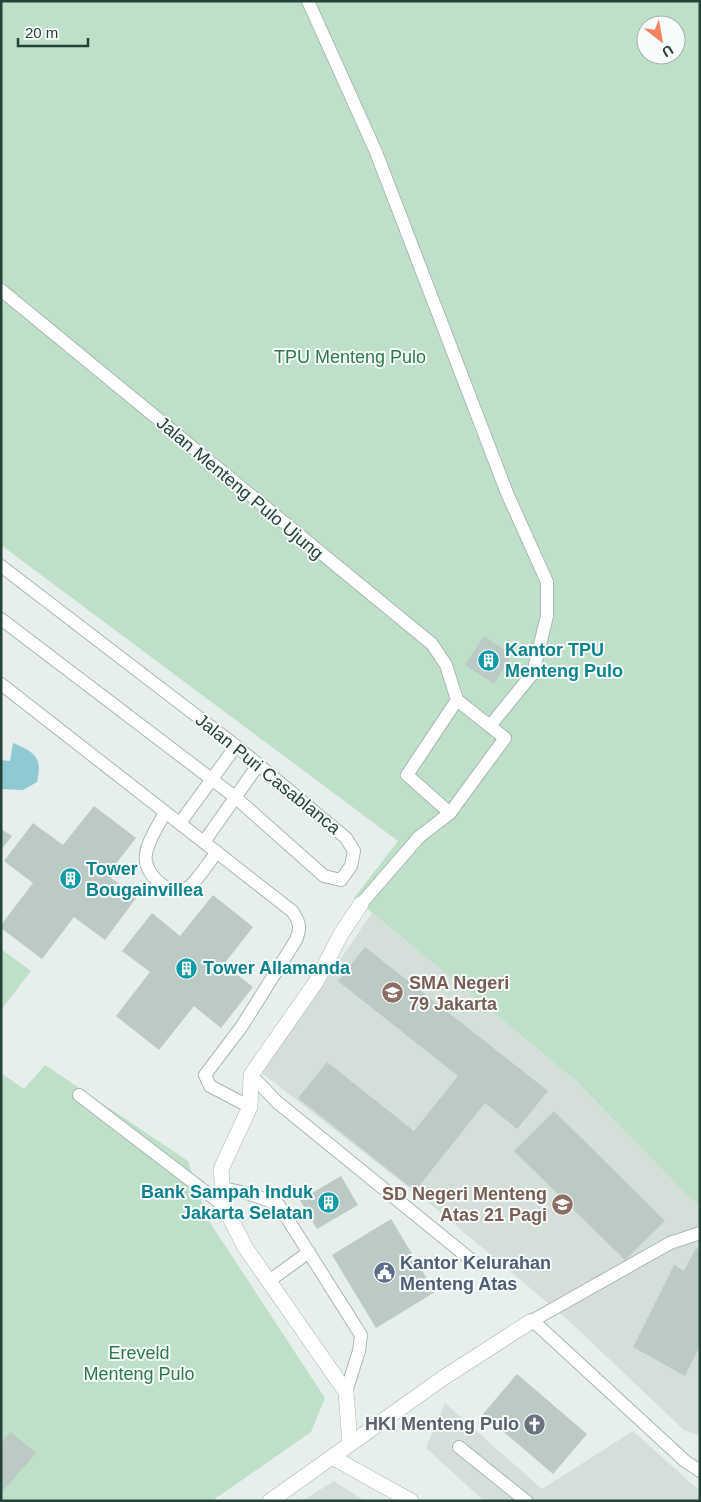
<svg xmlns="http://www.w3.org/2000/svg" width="701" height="1502" font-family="Helvetica,sans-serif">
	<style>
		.built { fill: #d4dfda }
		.green { fill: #bfe0c8; fill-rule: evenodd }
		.water { fill: #8ec9d4 }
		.building { fill: #bbcac4 }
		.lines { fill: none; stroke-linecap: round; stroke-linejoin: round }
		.service-casing { stroke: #a8b8b2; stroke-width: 14 }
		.minor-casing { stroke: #a8b8b2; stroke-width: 16 }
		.tertiary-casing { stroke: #a8b8b2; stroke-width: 16 }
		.service { stroke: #fff; stroke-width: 12 }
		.minor { stroke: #fff; stroke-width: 15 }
		.tertiary { stroke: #fff; stroke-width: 15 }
		.labels { text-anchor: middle; stroke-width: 4; stroke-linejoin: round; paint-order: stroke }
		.park-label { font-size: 18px; fill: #2d7a4b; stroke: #f7fbf9 }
		.street-label { font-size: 18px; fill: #24423a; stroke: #f7fbf9 }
		.culture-label { font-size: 18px; font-weight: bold; fill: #0d838f; stroke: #f7fbf9; text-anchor: start }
		.education-label { font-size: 18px; font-weight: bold; fill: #785e54; stroke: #f7fbf9; text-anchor: start }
		.service-label { font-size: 18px; font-weight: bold; fill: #4e5e75; stroke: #f7fbf9; text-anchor: start }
		.worship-label { font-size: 18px; font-weight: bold; fill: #5b616d; stroke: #f7fbf9; text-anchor: end }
	</style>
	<rect width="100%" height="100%" fill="#e6efeb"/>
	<g class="built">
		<path d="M 372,913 L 575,1080 L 692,1200 L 700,1205 L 700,1436 L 684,1430 L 568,1320 L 435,1208 L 262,1073 Z"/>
		<path d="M 445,1403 L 542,1489 L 633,1431 L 700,1491 L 700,1501 L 484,1501 L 426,1448 Z"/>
		<path d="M 334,1481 L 365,1501 L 302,1501 Z"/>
	</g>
	<g class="green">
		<path d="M 1,1 L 700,1 L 700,1205 L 692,1200 L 575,1080 L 354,898 L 398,841 L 1,545 ZM 646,25 L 676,25 L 676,55 L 646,55 Z"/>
		<path d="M 1,949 L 31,971 L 1,1010 Z"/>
		<path d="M 45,1065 L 188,1161 L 207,1218 L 325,1398 L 311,1432 L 212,1501 L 1,1501 L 1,1073 L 24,1089 Z"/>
	</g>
	<path class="water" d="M 13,743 C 35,752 43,758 37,782 L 23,790 L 1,789 L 1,760 L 10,761 Z"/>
	<g class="building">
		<path d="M 484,636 L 512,655 L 494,684 L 465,665 Z"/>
		<path d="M 94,806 L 136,838 L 107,875 L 137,897 L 105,940 L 74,917 L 42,959 L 1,928 L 1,925 L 33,883 L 4,861 L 33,823 L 63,845 Z"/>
		<path d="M 1,829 L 12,836 L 1,850 Z"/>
		<path d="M 213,895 L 253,927 L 224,964 L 253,987 L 221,1028 L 194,1006 L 159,1050 L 116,1016 L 150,972 L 122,951 L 152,913 L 180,936 Z"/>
		<path d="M 365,947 L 548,1091 L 517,1129 L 485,1103 L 415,1191 L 298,1098 L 327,1062 L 414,1131 L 458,1076 L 338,981 Z"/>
		<path d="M 554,1111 L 665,1221 L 625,1260 L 514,1151 Z"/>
		<path d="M 341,1176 L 358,1205 L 317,1229 L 300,1200 Z"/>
		<path d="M 391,1219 L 435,1292 L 376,1328 L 332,1255 Z"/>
		<path d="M 696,1248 L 700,1250 L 700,1346 L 685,1376 L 633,1347 L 674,1265 L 684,1271 Z"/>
		<path d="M 517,1374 L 587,1434 L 553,1474 L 483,1414 Z"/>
		<path d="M 11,1432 L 36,1453 L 1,1493 L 1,1443 Z"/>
	</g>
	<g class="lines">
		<defs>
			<g id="service">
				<path d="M 308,1 L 376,152 L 507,493 L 547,582 L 547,616 L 533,673 L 490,726"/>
				<path d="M 1,290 L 432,644 L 446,665 L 457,700 L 407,775 L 450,813"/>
				<path d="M 1,566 L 236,746 L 346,838 L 354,851 L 351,866 L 341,880 L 324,876 L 235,797 L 1,619"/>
				<path d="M 1,684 L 292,911 C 300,922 301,928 296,940 L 242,1026 L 205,1075 L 210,1086 L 250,1107"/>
				<path d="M 165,812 C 159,825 143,847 146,862 C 149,879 174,900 190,886 C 200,877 208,863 217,852"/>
				<path d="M 180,823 L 236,746"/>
				<path d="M 204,842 L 258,765"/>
				<path d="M 361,904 L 419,837 L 450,813 L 505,738 L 457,700"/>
				<path d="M 251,1075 L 277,1102 L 475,1263"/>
				<path d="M 79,1095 L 224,1206"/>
				<path d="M 223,1188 L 250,1194 L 278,1204 L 361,1335 L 359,1351 L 346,1392"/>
				<path d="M 269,1281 L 309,1252"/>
				<path d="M 532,1320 L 685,1461 L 700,1471"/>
				<path d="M 530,1322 L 670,1243 L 700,1233"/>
				<path d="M 459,1447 L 526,1501"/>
			</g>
			<g id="minor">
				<path d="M 350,1444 L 346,1392 L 245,1247 L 224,1206 L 221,1169 L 250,1107 L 251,1075 L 316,982 L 341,934 L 361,904"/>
				<path d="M 332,1457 L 443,1378 L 530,1322"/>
			</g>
			<path id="tertiary" d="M 270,1501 L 332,1457 L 411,1501"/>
		</defs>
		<use href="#service" class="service-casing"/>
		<use href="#minor" class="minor-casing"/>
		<use href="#tertiary" class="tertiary-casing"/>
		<use href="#service" class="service"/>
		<use href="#minor" class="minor"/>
		<use href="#tertiary" class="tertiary"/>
	</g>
	<defs>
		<symbol id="building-disc" viewBox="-11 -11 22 22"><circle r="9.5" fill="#0f9aa8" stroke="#f7fbf9"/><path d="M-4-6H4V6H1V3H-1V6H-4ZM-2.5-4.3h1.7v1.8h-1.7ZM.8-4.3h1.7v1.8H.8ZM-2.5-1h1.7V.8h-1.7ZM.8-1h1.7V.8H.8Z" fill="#fff"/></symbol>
		<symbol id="school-disc" viewBox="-11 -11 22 22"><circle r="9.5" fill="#8d6e63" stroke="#f7fbf9"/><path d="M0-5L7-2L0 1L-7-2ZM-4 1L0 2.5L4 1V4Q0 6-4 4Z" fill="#fff"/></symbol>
		<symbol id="civic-disc" viewBox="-11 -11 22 22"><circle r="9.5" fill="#5c6f8a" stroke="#f7fbf9"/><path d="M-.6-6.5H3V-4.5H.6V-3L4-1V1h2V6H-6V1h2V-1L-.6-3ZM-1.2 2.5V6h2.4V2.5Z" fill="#fff"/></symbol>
		<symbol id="church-disc" viewBox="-11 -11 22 22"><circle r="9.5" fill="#6b7280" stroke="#f7fbf9"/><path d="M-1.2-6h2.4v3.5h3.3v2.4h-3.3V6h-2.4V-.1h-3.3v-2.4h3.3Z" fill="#fff"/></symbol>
	</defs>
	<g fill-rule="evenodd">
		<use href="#building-disc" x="476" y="648" width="25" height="25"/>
		<use href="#building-disc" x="58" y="866" width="25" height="25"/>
		<use href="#building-disc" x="174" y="956" width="25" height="25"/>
		<use href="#school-disc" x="380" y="980" width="25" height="25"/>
		<use href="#building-disc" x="316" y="1190" width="25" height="25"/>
		<use href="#school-disc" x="550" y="1192" width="25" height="25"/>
		<use href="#civic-disc" x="372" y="1260" width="25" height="25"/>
		<use href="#church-disc" x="522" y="1412" width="25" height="25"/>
	</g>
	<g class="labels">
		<g class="park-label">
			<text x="350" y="363">TPU Menteng Pulo</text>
			<text x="139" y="1359">Ereveld<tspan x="139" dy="21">Menteng Pulo</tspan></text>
		</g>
		<g class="street-label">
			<text transform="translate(240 488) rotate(40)" y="6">Jalan Menteng Pulo Ujung</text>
			<text transform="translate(268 774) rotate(39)" y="6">Jalan Puri Casablanca</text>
		</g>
		<g class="culture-label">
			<text x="505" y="656">Kantor TPU<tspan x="505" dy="21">Menteng Pulo</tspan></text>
			<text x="86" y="875">Tower<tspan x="86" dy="21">Bougainvillea</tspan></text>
			<text x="203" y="974">Tower Allamanda</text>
			<text x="313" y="1198" text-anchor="end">Bank Sampah Induk<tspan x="313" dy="21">Jakarta Selatan</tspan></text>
		</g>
		<g class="education-label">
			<text x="409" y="989">SMA Negeri<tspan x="409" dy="21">79 Jakarta</tspan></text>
			<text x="547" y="1200" text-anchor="end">SD Negeri Menteng<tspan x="547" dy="21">Atas 21 Pagi</tspan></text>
		</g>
		<g class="service-label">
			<text x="400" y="1269">Kantor Kelurahan<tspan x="400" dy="21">Menteng Atas</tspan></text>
		</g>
		<g class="worship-label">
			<text x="519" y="1430">HKI Menteng Pulo</text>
		</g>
	</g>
	<rect width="701" height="1502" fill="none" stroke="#24423a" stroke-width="5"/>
	<g transform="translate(661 40) rotate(149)"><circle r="24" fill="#f7fbf9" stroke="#a3b1ad"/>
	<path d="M0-4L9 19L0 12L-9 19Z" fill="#f4845f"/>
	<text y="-8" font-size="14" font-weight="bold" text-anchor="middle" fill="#24423a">U</text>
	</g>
	<path d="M18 38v8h70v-8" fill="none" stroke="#24423a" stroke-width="2.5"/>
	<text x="25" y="38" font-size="15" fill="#24423a" stroke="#f7fbf9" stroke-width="4" paint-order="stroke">20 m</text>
</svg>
